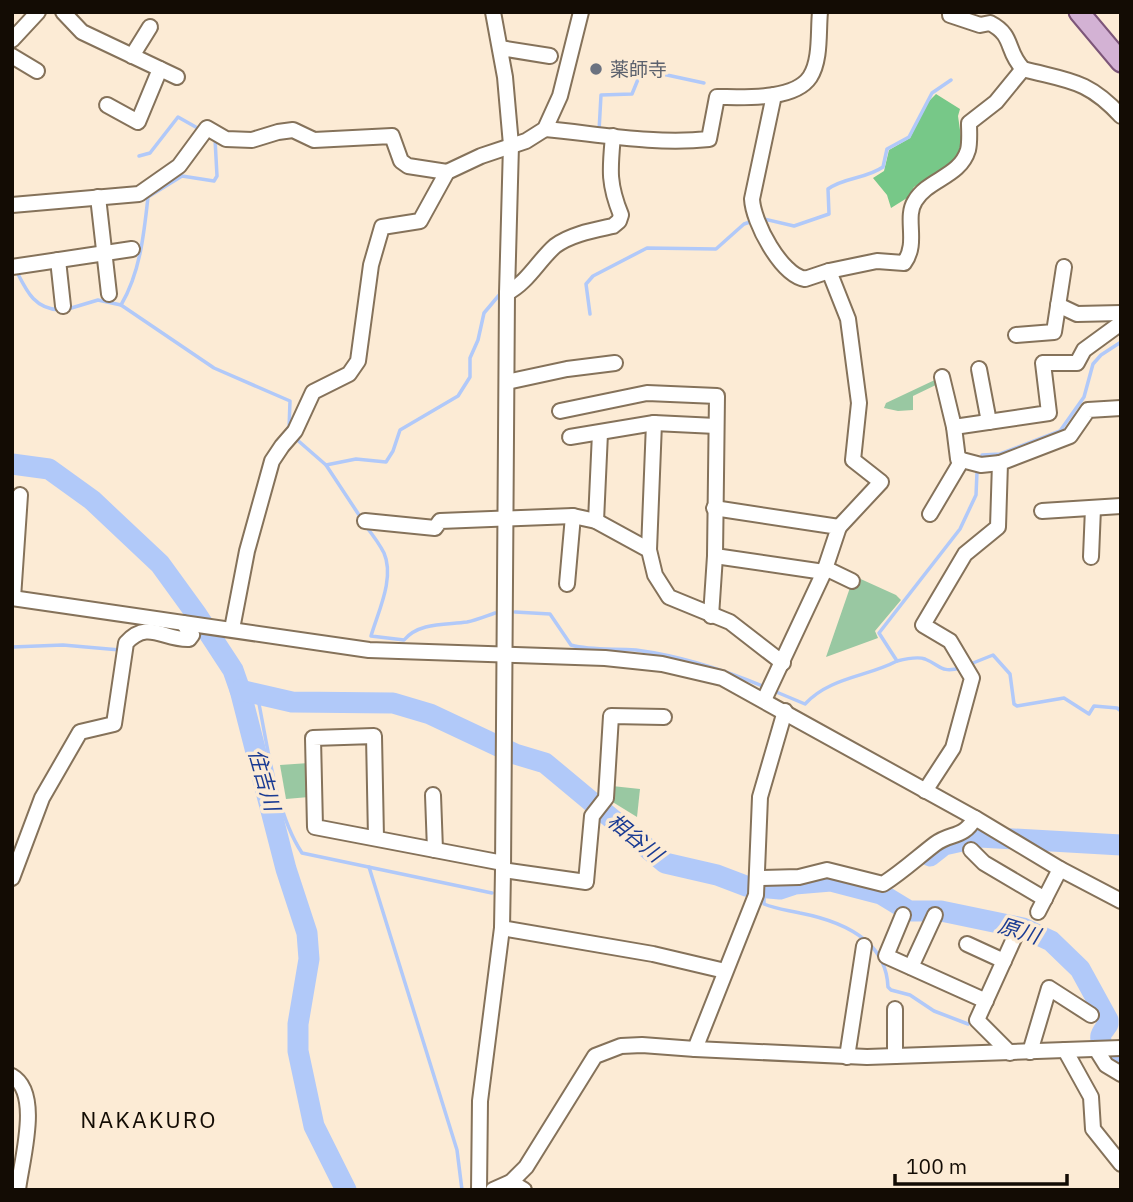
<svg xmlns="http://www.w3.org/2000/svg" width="1133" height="1202" font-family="'IBM Plex Sans','Noto Sans JP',sans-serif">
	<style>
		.green { fill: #99c8a2 }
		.forest { fill: #77c888 }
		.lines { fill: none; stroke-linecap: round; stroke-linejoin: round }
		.stream { stroke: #b1c9f9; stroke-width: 3.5 }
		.river { stroke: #b1c9f9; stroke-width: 21 }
		.minor-casing { stroke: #85725a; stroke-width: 18 }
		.major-casing { stroke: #7d5679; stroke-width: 23 }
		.minor { stroke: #fff; stroke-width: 14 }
		.major { stroke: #d3b2d4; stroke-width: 19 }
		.worship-dot { fill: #6b7280; stroke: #fcebd5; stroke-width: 2.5 }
		.labels { text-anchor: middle; stroke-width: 7; stroke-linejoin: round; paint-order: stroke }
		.worship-label { font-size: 19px; fill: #5b616d; stroke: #fcebd5; text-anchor: start }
		.water-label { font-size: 21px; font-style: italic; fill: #1a3b93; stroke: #fcebd5 }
		.quarter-label { font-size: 23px; letter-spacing: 2px; fill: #130c04; stroke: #fcebd5 }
	</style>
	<rect width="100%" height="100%" fill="#fcebd5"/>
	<g class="green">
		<path d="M 939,378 L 940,383 L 913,396 L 913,410 L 898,411 L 884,408 L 886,403 Z"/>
		<path d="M 854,576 L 896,595 L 901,600 L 875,631 L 878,638 L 826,657 Z"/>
		<path d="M 309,763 L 309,797 L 286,799 L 280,765 Z"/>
		<path d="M 612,786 L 640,789 L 637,817 L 611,801 Z"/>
	</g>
	<path class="forest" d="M 936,94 L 960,109 L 958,116 L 962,144 L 956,161 L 914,187 L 907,198 L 891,208 L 887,195 L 873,178 L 884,171 L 889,150 L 910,138 L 927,103 Z"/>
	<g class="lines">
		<g class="stream">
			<path d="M 599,131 L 601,95 L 632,94 L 641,72 L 667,75 L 704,83"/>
			<path d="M 139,156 L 150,153 L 178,117 L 201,130"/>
			<path d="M 760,218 L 794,226 L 829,214 L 828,189 C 844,177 866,179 883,167 L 887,149 L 909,137 L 932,93 L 951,80"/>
			<path d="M 17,272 C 27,292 35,309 60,310"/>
			<path d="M 121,305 C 140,273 144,234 148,197 L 182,176 L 214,181 L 217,176 L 215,139"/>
			<path d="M 68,309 L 98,300 L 121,305 L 214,368 L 290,401 L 289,429"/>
			<path d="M 590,314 L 586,284 L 593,276 L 647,248 L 716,249 L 744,224 L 753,221"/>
			<path d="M 295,438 L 326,465 L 361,518"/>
			<path d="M 982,455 L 1000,454 L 1060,431 L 1084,397 L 1093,364 L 1101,355 L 1121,342"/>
			<path d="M 326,465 L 356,459 L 386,462 L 393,451 L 400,430 L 458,396 L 470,377 L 470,358 L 478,340 L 484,313 L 500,294"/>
			<path d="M 365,525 C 372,534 379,543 384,553 C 395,578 378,612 371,636 L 404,640 C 419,622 446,625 467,622 C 477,620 486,616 495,613"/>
			<path d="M 515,612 L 550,614 L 571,645 C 592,651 614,648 636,650 C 681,656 725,670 767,688"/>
			<path d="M 12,647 L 63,645 L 120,650"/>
			<path d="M 897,661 C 905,659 917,656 925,659 C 942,666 940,673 961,668"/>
			<path d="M 968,665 L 993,655 L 1010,674 L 1014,704 L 1017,706 L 1064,698 L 1089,714 L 1094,706 L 1117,708 L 1121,711"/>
			<path d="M 774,691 L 805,704 C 830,677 867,677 897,661 L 879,633 L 960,529 L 976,495 L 977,472"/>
			<path d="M 257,694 C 267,741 275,813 302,853 L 492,893"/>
			<path d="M 369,867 L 457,1150 L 462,1190"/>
			<path d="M 764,888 L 764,904 C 776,909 787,910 800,913 C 841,921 886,940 888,987 L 891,990 L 910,995 L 934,1011 L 968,1024"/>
		</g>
		<g class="river">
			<path d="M 12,464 L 49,469 L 92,500 L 160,564 L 197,615 L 233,670 L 240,690 L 286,869 L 307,933 L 309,959 L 298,1024 L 298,1051 L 314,1126 L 346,1190"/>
			<path d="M 240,690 L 292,702 L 393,703 L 430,714 L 515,754 L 545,763 L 665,863 L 717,875 L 746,886 L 780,889 L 795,884 L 831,881 L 881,894 L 909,911 L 941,911 L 1023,928 L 1051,941 L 1080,969 L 1108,1020 L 1108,1024 C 1107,1026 1101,1033 1101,1035 C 1099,1044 1109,1059 1116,1063"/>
			<path d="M 930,856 L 944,845 L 980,837 L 1121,845"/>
		</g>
		<defs>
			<g id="minor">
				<path d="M 63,12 L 82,32 L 177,77"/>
				<path d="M 950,12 L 950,15 L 980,25 L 990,23 C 1015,36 1005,50 1023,69 C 1068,81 1087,79 1121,116"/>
				<path d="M 12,40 L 38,12"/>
				<path d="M 500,48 L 550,56"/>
				<path d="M 12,56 L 37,71"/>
				<path d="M 132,56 L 150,27"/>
				<path d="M 774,95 L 752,199 C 753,222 781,275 805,279 L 829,271 L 877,261 L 904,263 C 919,243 904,218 915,201 C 928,179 960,177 968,150 C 970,142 969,131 969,123 L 996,102 L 1023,69"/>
				<path d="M 107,105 L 138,122 L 160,69"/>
				<path d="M 545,129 C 599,134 655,145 709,139 L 717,97 C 742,97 794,101 810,77 C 821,60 818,32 820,12"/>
				<path d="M 98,197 L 109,294"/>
				<path d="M 12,205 L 139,194 L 179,166 L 207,128 L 226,139 L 252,140 L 278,132 L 293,130 L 314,140 L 392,136 L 401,161 L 408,166 L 447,172"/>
				<path d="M 58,260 L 63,306"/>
				<path d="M 12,267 L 132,249"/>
				<path d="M 829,271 L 848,319 L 859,403 L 853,460 L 881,482 L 839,527"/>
				<path d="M 507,293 C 528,282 538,261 555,246 C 571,234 595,230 613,226 L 619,221 L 621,215 C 608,183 610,169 613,136"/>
				<path d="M 1058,305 L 1077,314 L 1121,313"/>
				<path d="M 1016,335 L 1054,332 L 1064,267"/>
				<path d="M 979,369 L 989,422"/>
				<path d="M 942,377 L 954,427 L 1049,413 L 1043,363 L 1077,363 L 1084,350 L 1121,323"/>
				<path d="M 507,382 L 567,369 L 615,363"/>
				<path d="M 560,411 L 647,393 L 717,396 L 715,556 L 711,616"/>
				<path d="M 954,427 L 958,459 L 981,465 L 1000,463"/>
				<path d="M 570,437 L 654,423 L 716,426"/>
				<path d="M 714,508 L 839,527 L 824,572 L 764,700"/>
				<path d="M 1042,511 L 1121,506"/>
				<path d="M 930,514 L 962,460"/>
				<path d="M 365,521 L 435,528 L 440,521 L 573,516 L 596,521 L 649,550 L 655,575 L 669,597 L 730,622 L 783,663"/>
				<path d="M 596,521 L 600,433"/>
				<path d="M 649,550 L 654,423"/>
				<path d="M 715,556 L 824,572"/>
				<path d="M 1091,557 L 1093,508"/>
				<path d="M 825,568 L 852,581"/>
				<path d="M 567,584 L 573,516"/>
				<path d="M 12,598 L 369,650 L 605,658 L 662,664 L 722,678 L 975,818 L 1060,869 L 1121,901"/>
				<path d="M 13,598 L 20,495"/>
				<path d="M 232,629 L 247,551 L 272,461 L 282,446 L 295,431 L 313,392 L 349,374 L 358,361 L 371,265 L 382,227 L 420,221 L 447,172 L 481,156 L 526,141 L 545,129 L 560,96 L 581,12"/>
				<path d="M 925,791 L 953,748 L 972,678 L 950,641 L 923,625 L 965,554 L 998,527 L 1000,463 L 1070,436 L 1088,410 L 1121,408"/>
				<path d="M 433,795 L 435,850"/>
				<path d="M 376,838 L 374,736 L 313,738 L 315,827 L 503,863"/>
				<path d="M 971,850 L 984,863 L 1045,899"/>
				<path d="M 503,870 L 586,882 L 592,816 L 606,798 L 611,716 L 664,717"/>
				<path d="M 12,878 L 42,798 L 80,732 L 114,724 L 126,643 C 148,619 163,640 189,639 L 192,635 L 183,623"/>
				<path d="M 757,878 L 799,877 L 827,870 L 883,884 C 902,872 918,857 935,844 C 951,832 963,839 975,818"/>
				<path d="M 1038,912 L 1060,869"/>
				<path d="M 903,915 L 886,956 L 986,1001"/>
				<path d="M 502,928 L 653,954 L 725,971"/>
				<path d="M 967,944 L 1004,961"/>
				<path d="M 911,967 L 935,915"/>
				<path d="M 895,1009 L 895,1056"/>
				<path d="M 695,1049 L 756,895 L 760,797 L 785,711"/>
				<path d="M 1096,1049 L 1106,1065 L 1121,1074"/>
				<path d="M 1065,1050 L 1091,1097 L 1093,1129 L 1121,1164"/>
				<path d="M 1030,1052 L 1049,988 L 1091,1015"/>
				<path d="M 1010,1053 L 977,1020 L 1017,932"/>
				<path d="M 847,1057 L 864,946"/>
				<path d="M 12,1076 C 42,1093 21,1162 18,1190"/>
				<path d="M 511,1182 L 524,1190"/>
				<path d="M 479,1190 L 480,1101 L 502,928 L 503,870 L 507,293 L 511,145 L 505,77 L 493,12"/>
				<path d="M 493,1190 L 511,1182 L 526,1167 L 595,1056 L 621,1046 L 642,1045 L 695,1049 L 867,1057 L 1121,1048"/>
			</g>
			<path id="major" d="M 1079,12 L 1121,62"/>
		</defs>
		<use href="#minor" class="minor-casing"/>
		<use href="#major" class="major-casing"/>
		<use href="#minor" class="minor"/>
		<use href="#major" class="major"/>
	</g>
	<circle class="worship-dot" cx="596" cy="69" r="7"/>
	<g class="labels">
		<g class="worship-label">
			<text x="610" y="76">薬師寺</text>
		</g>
		<g class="water-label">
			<text transform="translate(264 780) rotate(74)" y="7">住吉川</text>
			<text transform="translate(635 838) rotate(39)" y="7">相谷川</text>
			<text transform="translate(1019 931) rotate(17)" y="7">原川</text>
		</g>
		<g class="quarter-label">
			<text x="149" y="1128">NAKAKURO</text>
		</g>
	</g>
	<rect width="1133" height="1202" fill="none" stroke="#130c04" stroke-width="28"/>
	<path d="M895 1174v10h172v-10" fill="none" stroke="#130c04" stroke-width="3.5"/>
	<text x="906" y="1174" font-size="21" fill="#130c04" stroke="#fcebd5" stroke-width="5" paint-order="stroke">100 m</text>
</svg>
